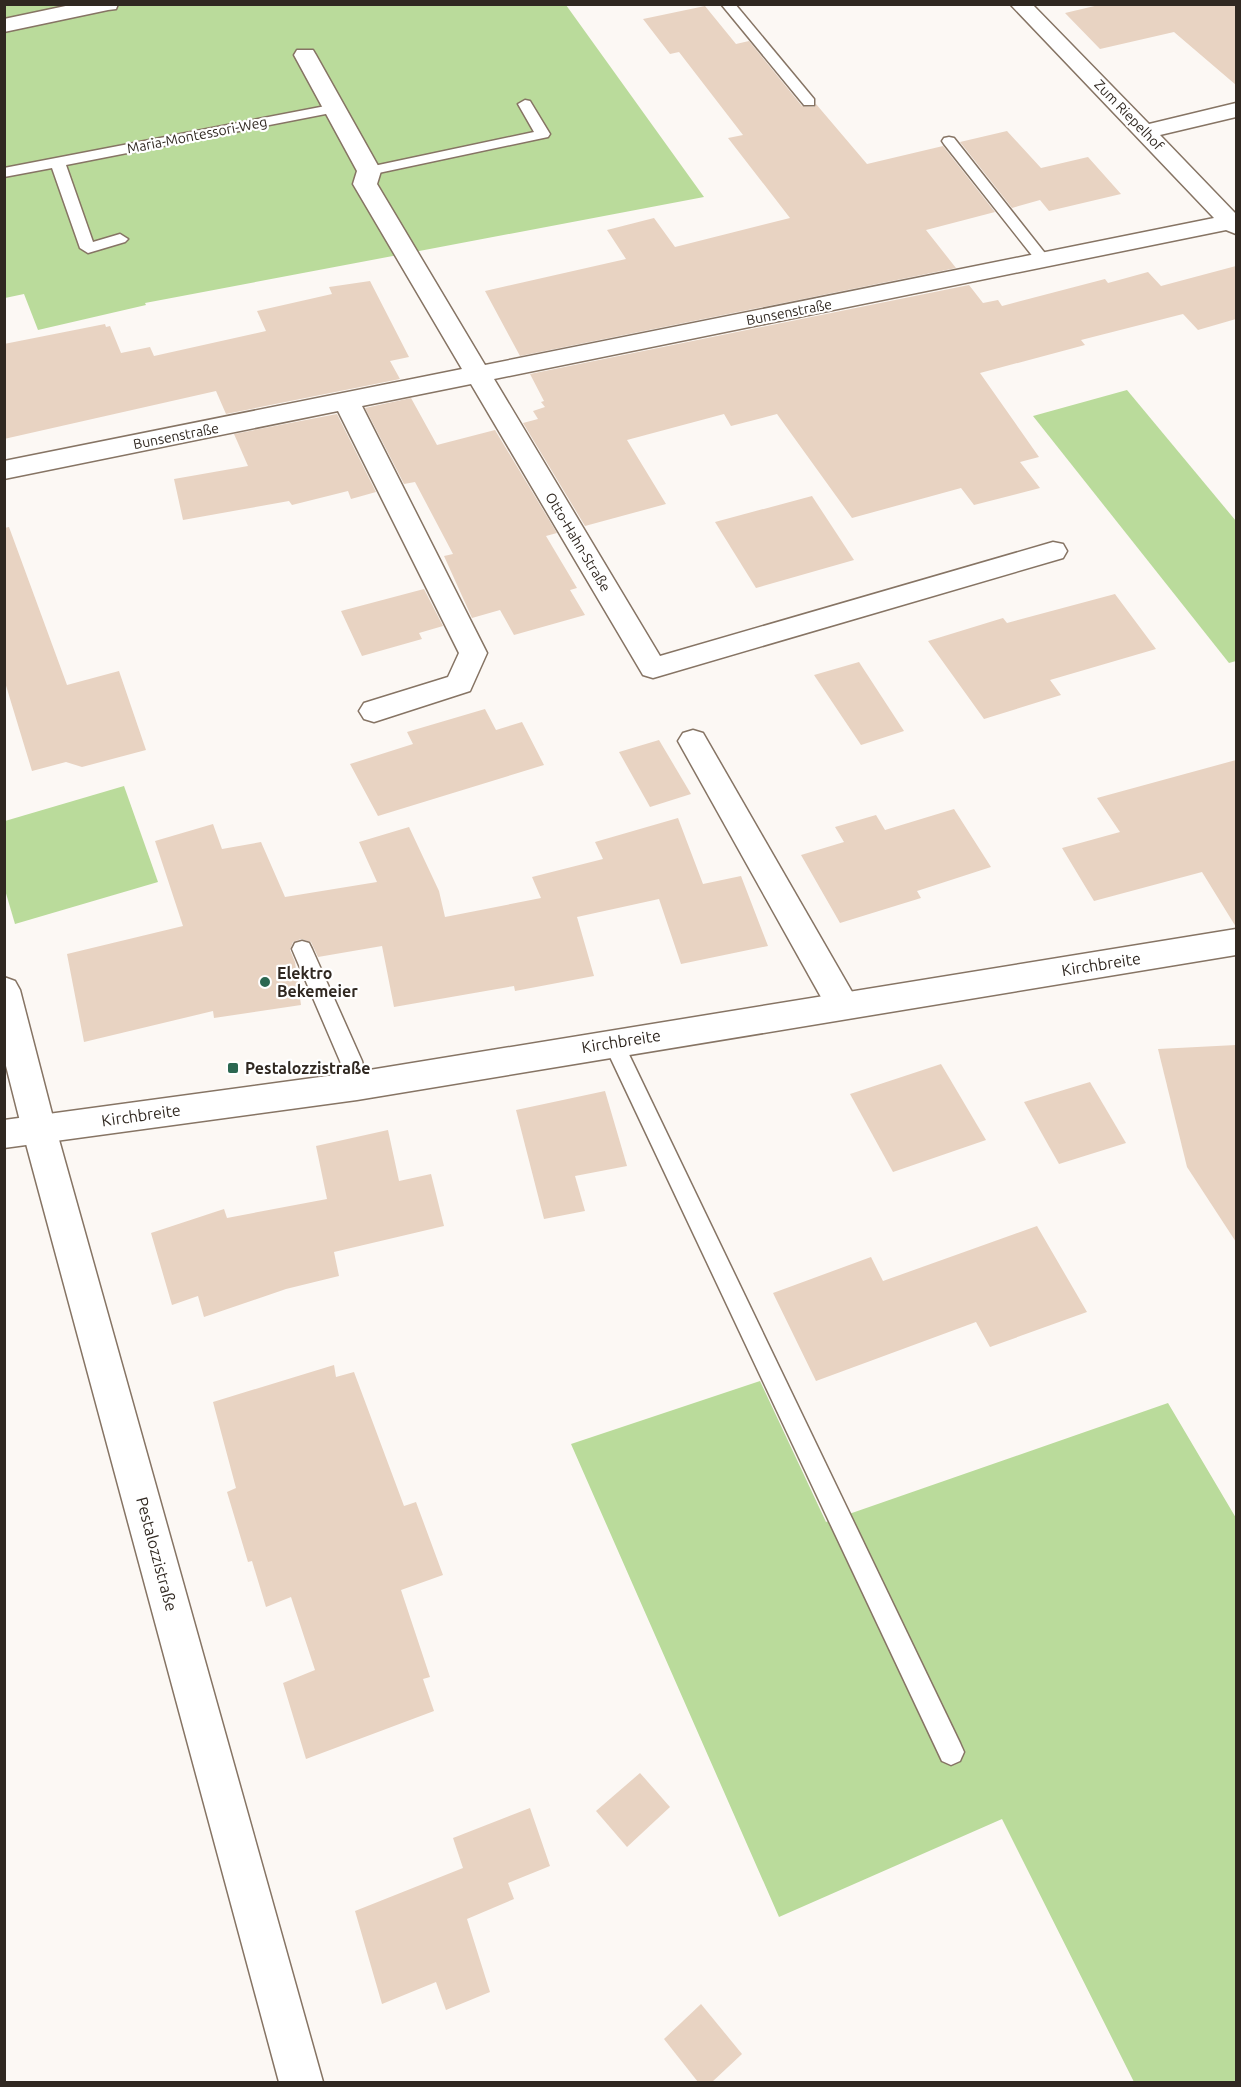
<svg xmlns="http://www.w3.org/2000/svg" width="1241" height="2087" font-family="Ubuntu,sans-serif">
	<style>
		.green { fill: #badb9b }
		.building { fill: #e8d3c2 }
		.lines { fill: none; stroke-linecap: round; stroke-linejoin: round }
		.service-casing { stroke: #867464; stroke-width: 3 }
		.minor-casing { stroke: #867464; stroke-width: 3 }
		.tertiary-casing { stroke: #867464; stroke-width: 3 }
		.service { fill: #fff; fill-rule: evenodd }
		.minor { fill: #fff; fill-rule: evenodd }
		.tertiary { fill: #fff; fill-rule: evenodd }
		.poi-dot { fill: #2b6751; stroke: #fff; stroke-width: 2 }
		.labels { text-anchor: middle; stroke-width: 4.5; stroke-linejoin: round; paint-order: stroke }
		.far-street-label { font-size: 14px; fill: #302821; stroke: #fff }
		.street-label { font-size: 16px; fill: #302821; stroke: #fff }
		.poi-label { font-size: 16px; font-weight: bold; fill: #302821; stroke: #fff; text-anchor: start }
	</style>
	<rect width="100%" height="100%" fill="#fcf8f4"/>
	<g class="green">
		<path d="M 5,5 L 566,5 L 704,197 L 145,303 L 146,305 L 38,330 L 24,294 L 5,298 Z"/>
		<path d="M 1127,390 L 1236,521 L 1236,661 L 1229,663 L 1033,416 Z"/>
		<path d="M 124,786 L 158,882 L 15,924 L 5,890 L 5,821 Z"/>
		<path d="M 760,1381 L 826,1522 L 1168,1403 L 1236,1518 L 1236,2082 L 1134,2082 L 1002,1819 L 779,1917 L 571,1444 Z"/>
	</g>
	<g class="building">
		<path d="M 1103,4 L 1236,4 L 1236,85 L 1174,32 L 1100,49 L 1065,13 Z"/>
		<path d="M 705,6 L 736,44 L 749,41 L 802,106 L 814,107 L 816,104 L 867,164 L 943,146 L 995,212 L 926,230 L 956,268 L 520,356 L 485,291 L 626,259 L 607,230 L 654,218 L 675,247 L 790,218 L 728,138 L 743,135 L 679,52 L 670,54 L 643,19 Z"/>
		<path d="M 1007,131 L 1041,168 L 1088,157 L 1121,194 L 1049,211 L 1040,200 L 1012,208 L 960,142 Z"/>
		<path d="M 1236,266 L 1236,319 L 1198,330 L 1183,314 L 1081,340 L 1085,345 L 980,373 L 1039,457 L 1020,462 L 1040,488 L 974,505 L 961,488 L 852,518 L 777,414 L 731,426 L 724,414 L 627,440 L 666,504 L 585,526 L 523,423 L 538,419 L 533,411 L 545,407 L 541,402 L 544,401 L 530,374 L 969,285 L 983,303 L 998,300 L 1002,306 L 1105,279 L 1108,283 L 1148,272 L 1161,286 Z"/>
		<path d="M 370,281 L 409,357 L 390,361 L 400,379 L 226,414 L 216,391 L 4,439 L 4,344 L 105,324 L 106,327 L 110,326 L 121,353 L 150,347 L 154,356 L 266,331 L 257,311 L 332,294 L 329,287 Z"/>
		<path d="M 411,398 L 437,445 L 495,430 L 557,533 L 546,536 L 577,588 L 570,590 L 585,615 L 514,635 L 500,610 L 472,618 L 444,556 L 453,554 L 415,482 L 404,484 L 365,408 Z"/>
		<path d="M 337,414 L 376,492 L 351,499 L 348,491 L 292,505 L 289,501 L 183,520 L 174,479 L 248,466 L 234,434 Z"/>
		<path d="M 812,496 L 854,560 L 756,588 L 715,522 Z"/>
		<path d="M 9,527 L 67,685 L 119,671 L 146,750 L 82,767 L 66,762 L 32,771 L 4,679 L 4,528 Z"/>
		<path d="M 424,589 L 443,626 L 419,633 L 422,639 L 362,656 L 341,611 Z"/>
		<path d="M 1115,594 L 1156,649 L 1050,680 L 1061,695 L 984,719 L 928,641 L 1003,618 L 1007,623 Z"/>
		<path d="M 859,662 L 904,731 L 861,745 L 814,675 Z"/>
		<path d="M 485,709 L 496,730 L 522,722 L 544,765 L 378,816 L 350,764 L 413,744 L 407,732 Z"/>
		<path d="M 659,740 L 691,794 L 650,807 L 619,752 Z"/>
		<path d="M 1236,760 L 1236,927 L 1202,872 L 1094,901 L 1062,848 L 1120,832 L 1097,798 Z"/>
		<path d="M 954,809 L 991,867 L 917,891 L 921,898 L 840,923 L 801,855 L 844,842 L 835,827 L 876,815 L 885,830 Z"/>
		<path d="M 678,818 L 703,884 L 741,876 L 768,946 L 681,964 L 659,899 L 577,917 L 594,976 L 515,991 L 514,986 L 394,1007 L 382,946 L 318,957 L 311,942 L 301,939 L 293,942 L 290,950 L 295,962 L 301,1005 L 214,1018 L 213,1011 L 84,1042 L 67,954 L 183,926 L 155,841 L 213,824 L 222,849 L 261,842 L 285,897 L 377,882 L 359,842 L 409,827 L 439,891 L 445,917 L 541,898 L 532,877 L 603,859 L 595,842 Z"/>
		<path d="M 1236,1045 L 1236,1242 L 1187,1167 L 1158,1049 Z"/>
		<path d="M 941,1064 L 986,1140 L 893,1172 L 850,1094 Z"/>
		<path d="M 1090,1082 L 1126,1143 L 1059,1164 L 1024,1102 Z"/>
		<path d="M 605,1091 L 627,1166 L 575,1176 L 585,1211 L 544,1219 L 516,1110 Z"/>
		<path d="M 388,1130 L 399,1181 L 431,1174 L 444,1226 L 334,1252 L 339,1276 L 286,1289 L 204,1317 L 198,1296 L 172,1305 L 151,1233 L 224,1209 L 227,1218 L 327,1199 L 316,1146 Z"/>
		<path d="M 1037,1226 L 1087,1312 L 990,1347 L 976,1322 L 816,1381 L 773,1293 L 871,1257 L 883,1281 Z"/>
		<path d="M 334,1365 L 336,1377 L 354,1372 L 404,1506 L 416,1502 L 443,1575 L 401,1590 L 430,1677 L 423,1679 L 434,1711 L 306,1759 L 283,1683 L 315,1670 L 291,1597 L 266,1607 L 252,1561 L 248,1562 L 227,1492 L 236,1488 L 213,1402 Z"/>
		<path d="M 640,1773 L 670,1807 L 627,1847 L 596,1811 Z"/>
		<path d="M 530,1808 L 550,1866 L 508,1883 L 514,1899 L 467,1919 L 490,1992 L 446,2010 L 436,1982 L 382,2004 L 355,1911 L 463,1868 L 453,1838 Z"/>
		<path d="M 701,2004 L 742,2054 L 712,2082 L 698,2082 L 664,2039 Z"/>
	</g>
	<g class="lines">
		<defs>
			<g id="service">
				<path d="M 721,4 L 735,4 L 814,99 L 814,105 L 804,105 Z"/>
				<path d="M 525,100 L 530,101 L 550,134 L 548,137 L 369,175 L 362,171 L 369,167 L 534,132 L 518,104 Z"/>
				<path d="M 336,104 L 341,105 L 341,111 L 66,165 L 93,242 L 120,234 L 128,239 L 125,242 L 88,253 L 80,248 L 52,168 L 4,177 L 4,168 Z"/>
				<path d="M 949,137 L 954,138 L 1048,257 L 1051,260 L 1048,263 L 1038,263 L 944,144 L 942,141 L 944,138 Z"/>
				<path d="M 302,941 L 309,943 L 312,949 L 362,1061 L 368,1086 L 365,1092 L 357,1095 L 349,1092 L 340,1061 L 292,949 L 295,943 Z"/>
				<path d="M 613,1033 L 620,1036 L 623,1042 L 960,1743 L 964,1752 L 960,1761 L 951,1765 L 942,1761 L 603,1042 L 606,1036 Z"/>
			</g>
			<g id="minor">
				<path d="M 75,4 L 118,4 L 116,9 L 108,10 L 4,32 L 4,19 Z"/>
				<path d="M 1010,4 L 1032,4 L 1149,124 L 1236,103 L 1236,117 L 1160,135 L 1236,214 L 1236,234 L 1226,230 L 494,379 L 660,656 L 1053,542 L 1063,544 L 1067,551 L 1063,558 L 653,678 L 643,675 L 471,384 L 362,406 L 487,653 L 470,691 L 374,722 L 364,719 L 359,711 L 364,703 L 448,677 L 459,653 L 338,411 L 4,479 L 4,461 L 462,369 L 353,184 L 357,171 L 294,55 L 297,50 L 313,50 L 316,55 L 381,171 L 377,184 L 485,365 L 1214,218 Z"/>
				<path d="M 693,730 L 703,733 L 855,997 L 859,1006 L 855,1015 L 843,1019 L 831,1015 L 678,741 L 683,733 Z"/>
				<path d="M 4,977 L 15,981 L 20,990 L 56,1129 L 323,2082 L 279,2082 L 22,1129 L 4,1058 Z"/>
			</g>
			<path id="tertiary" d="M 1236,929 L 1236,955 L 357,1100 L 4,1148 L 4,1120 L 357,1072 Z"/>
		</defs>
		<use href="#service" class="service-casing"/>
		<use href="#minor" class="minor-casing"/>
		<use href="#tertiary" class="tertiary-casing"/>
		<use href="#service" class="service"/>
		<use href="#minor" class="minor"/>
		<use href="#tertiary" class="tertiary"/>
	</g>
	<g class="poi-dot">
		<circle cx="265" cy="982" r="6"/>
		<rect x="227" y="1062" width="12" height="12" rx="3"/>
	</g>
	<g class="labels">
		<g class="far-street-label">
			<text transform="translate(1129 115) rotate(46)" y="5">Zum Riepelhof</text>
			<text transform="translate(197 135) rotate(-11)" y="5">Maria-Montessori-Weg</text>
			<text transform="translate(789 312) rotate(-11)" y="5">Bunsenstraße</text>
			<text transform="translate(176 436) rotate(-11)" y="5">Bunsenstraße</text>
			<text transform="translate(578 542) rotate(59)" y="5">Otto-Hahn-Straße</text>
		</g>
		<g class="street-label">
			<text transform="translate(1101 964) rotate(-9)" y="6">Kirchbreite</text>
			<text transform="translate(621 1041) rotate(-9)" y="6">Kirchbreite</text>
			<text transform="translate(141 1115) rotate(-8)" y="6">Kirchbreite</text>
			<text transform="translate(157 1554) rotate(75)" y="6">Pestalozzistraße</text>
		</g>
		<g class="poi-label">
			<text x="277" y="979">Elektro<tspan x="277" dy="18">Bekemeier</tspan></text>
			<text x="245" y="1074">Pestalozzistraße</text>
		</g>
	</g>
	<rect width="1241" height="2087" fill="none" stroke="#302821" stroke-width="12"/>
</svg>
